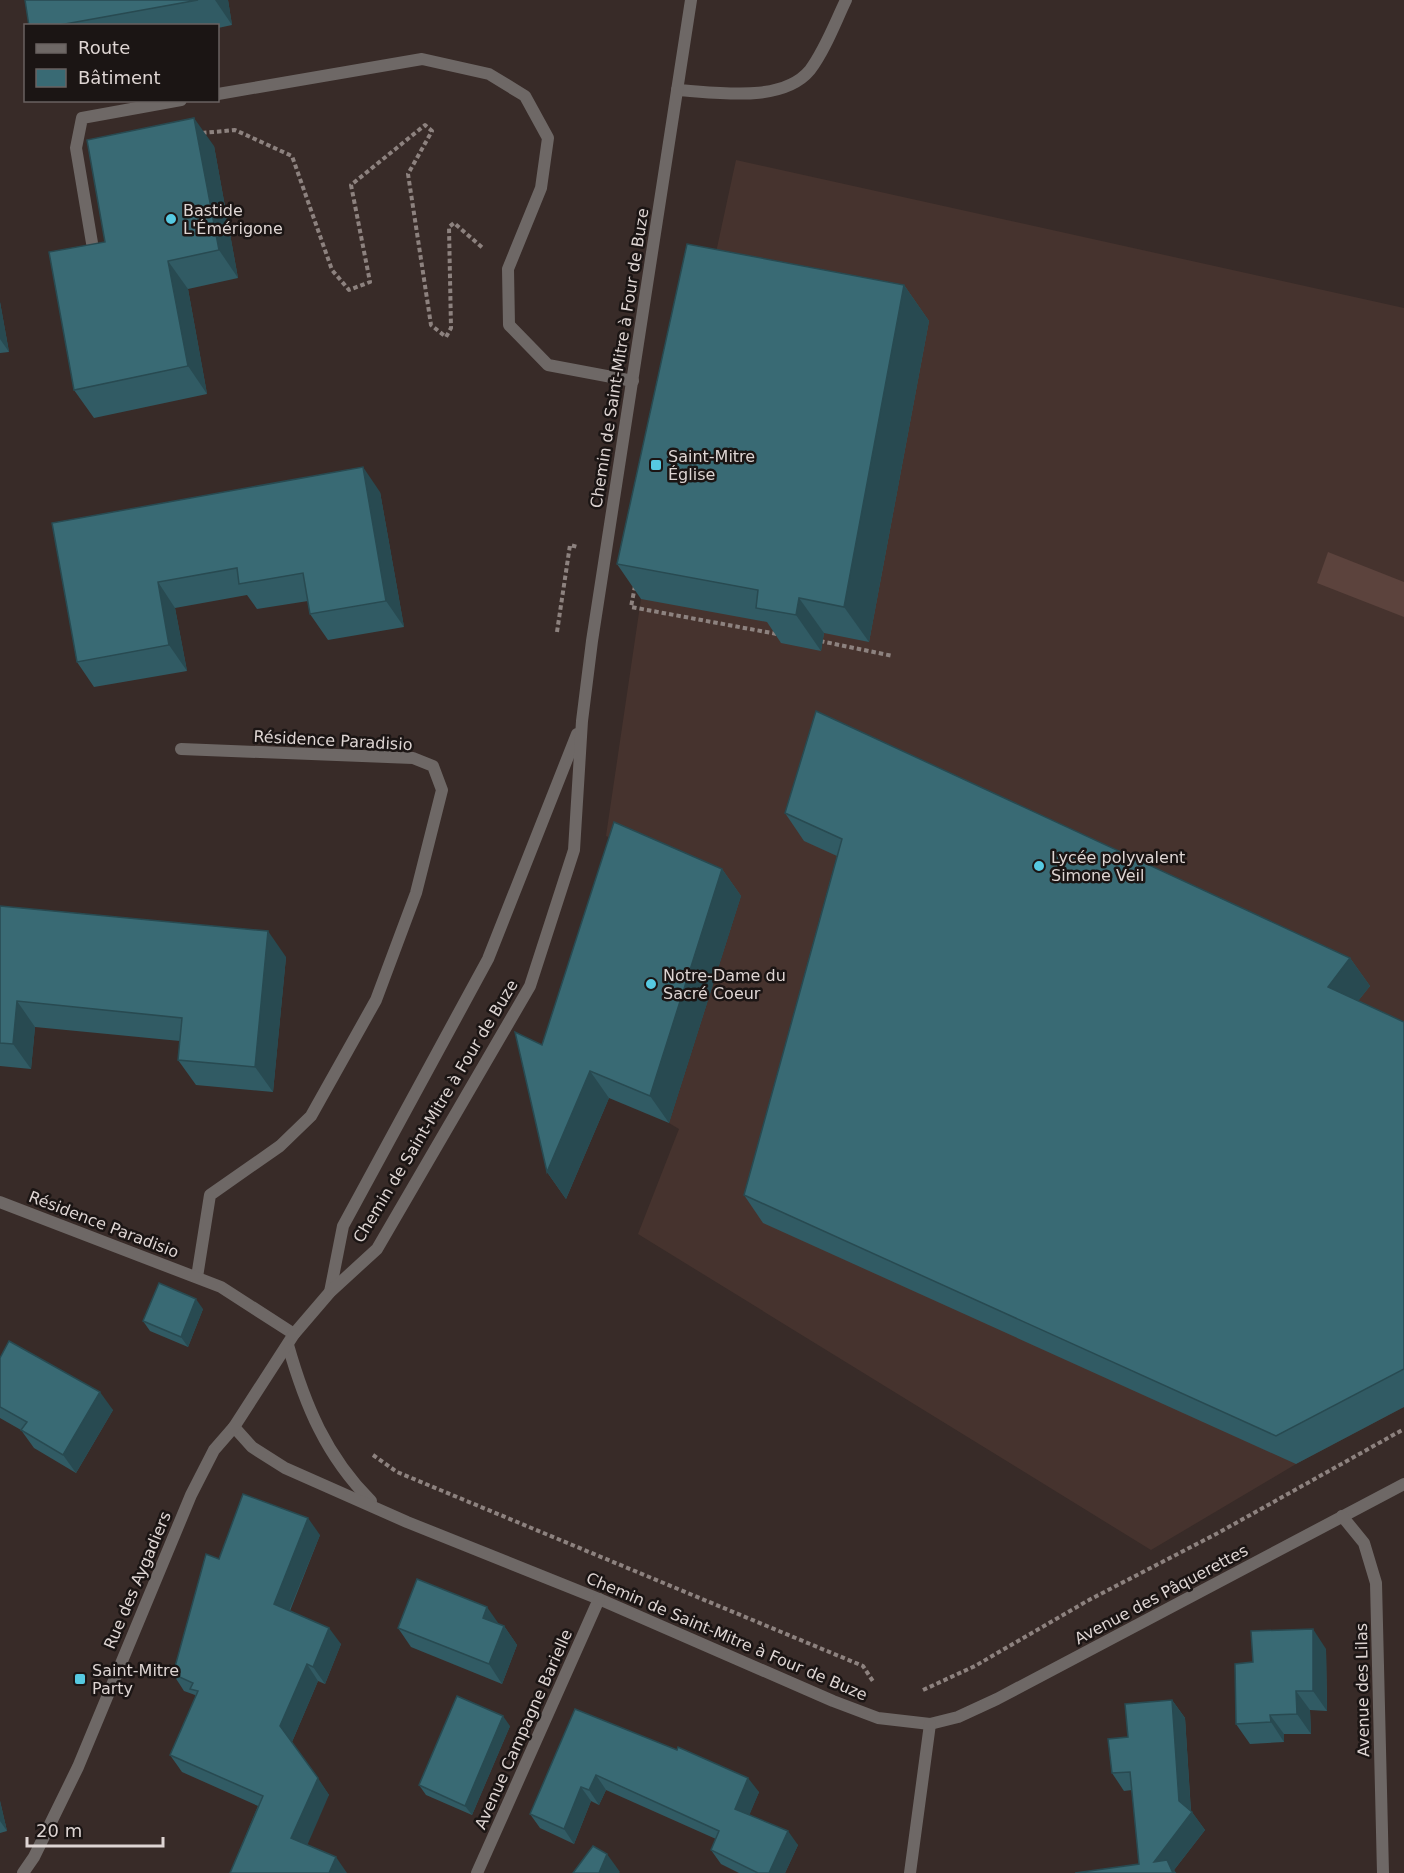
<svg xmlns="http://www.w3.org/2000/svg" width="1404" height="1873" font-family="'DejaVu Sans',sans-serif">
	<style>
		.built { fill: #46332e }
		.green { fill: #5c433d }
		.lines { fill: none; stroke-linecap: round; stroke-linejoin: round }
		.path { stroke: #8d827f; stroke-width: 4; stroke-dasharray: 4.5 3; stroke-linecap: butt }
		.service { stroke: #6e6866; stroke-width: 12 }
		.minor { stroke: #6e6866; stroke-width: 12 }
		.wall { fill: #315b64 }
		.shaded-wall { fill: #284a51 }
		.building { fill: #396a74; stroke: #284a51; stroke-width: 1.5 }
		.poi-dot { fill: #56c9e1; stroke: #1b1514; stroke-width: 2 }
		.labels { text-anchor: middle; stroke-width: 5; stroke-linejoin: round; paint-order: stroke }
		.poi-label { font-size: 16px; fill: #ded5d3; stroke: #1b1514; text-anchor: start }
		.street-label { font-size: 16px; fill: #ded5d3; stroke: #1b1514 }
	</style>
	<rect width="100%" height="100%" fill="#382b28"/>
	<path class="built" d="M 736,160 L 1404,308 L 1404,1407 L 1296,1464 L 1151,1550 L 638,1234 L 679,1129 L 669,1123 L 741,896 L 606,836 L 641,599 Z"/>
	<path class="green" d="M 1328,552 L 1404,582 L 1404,617 L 1317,583 Z"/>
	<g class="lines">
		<g class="path">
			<path d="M 202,133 L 235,130 L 292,156 L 332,270 L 349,290 L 370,282 L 351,185 L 425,125 L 432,131 L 408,174 L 431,325 L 446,337 L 451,328 L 449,227 L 454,223 L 484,249"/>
			<path d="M 635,586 L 631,607 L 777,634"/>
			<path d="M 557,632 L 570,545 L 578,547"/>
			<path d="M 820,641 L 893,656"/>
			<path d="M 373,1455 L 397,1472 L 863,1666 L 874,1683"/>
			<path d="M 923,1690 L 975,1666 L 1087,1601 L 1218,1533 L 1404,1429"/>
		</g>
		<g class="service">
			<path d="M 677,90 C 716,92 782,104 810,70 C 825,50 835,23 846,0"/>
			<path d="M 218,94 L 422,59 L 489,74 L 525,96 L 548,138 L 541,188 L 508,269 L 509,325 L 548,365 L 633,381"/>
			<path d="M 92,243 L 76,148 L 82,118 L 181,100"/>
			<path d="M 181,749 L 413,758 L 433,766 L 442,790 L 416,893 L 376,1000 L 311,1116 L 280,1146 L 210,1195 L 197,1277"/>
			<path d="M 0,1202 L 221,1287 L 294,1334"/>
		</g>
		<g class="minor">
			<path d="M 330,1292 L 343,1226 L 488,959 L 577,734"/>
			<path d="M 288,1345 C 305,1405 326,1456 371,1501"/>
			<path d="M 234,1427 L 252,1447 L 285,1468 L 407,1522 L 599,1599 L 833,1701 L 878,1718 L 930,1724 L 958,1717 L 997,1699 L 1404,1484"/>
			<path d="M 1342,1516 L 1364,1543 L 1376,1583 L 1383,1873"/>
			<path d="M 23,1873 L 34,1857 L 78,1767 L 191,1495 L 214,1450 L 234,1427 L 294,1334 L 330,1292 L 377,1249 L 530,986 L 574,850 L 582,721 L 592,641 L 691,0"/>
			<path d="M 477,1873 L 599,1599"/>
			<path d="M 910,1873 L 930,1724"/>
		</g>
	</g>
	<g class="wall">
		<path d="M 25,0 L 228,0 L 232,25 L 218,28 L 218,26 L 29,26 Z"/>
		<path d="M 214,146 L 238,278 L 188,289 L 207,394 L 94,418 L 74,390 L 105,242 Z"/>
		<path d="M 904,285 L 929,321 L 869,642 L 824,633 L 821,651 L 781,643 L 767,622 L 641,599 L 617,564 Z"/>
		<path d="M 0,302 L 9,352 L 0,353 Z"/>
		<path d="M 380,492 L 404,627 L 328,640 L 310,614 L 308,601 L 257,609 L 247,595 L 175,608 L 187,671 L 94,687 L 77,662 L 52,523 Z"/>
		<path d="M 785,813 L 1350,958 L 1370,986 L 1358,1001 L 1404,1022 L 1404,1407 L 1296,1464 L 763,1223 L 744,1195 L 837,856 L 804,841 Z"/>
		<path d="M 722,869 L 741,896 L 669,1123 L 609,1098 L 566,1199 L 547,1172 L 542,1045 Z"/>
		<path d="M 0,906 L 286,957 L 273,1092 L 196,1085 L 178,1060 L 180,1041 L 35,1027 L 31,1069 L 0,1066 Z"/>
		<path d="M 203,1309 L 188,1347 L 150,1331 L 143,1321 Z"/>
		<path d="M 0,1358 L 113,1410 L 76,1473 L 34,1448 L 21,1430 L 0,1418 Z"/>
		<path d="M 320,1535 L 290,1611 L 341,1644 L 325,1684 L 318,1681 L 292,1742 L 329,1795 L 230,1873 L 258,1806 L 182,1772 L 170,1755 L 196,1697 L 195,1695 L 184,1691 L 173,1674 L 219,1559 Z"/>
		<path d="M 499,1624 L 504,1626 L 517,1645 L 502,1684 L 411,1647 L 398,1628 Z"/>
		<path d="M 1326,1649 L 1327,1711 L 1310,1710 L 1311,1734 L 1284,1734 L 1284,1742 L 1250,1744 L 1236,1724 L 1253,1662 Z"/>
		<path d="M 1172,1700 L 1185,1718 L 1191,1811 L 1205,1830 L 1174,1870 L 1176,1873 L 1075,1873 L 1139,1864 L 1132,1790 L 1124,1791 L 1112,1773 L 1128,1737 Z"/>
		<path d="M 575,1709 L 759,1792 L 749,1815 L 798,1845 L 785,1873 L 739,1873 L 721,1864 L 711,1850 L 716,1839 L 606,1790 L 599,1805 L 591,1801 L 574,1844 L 540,1828 L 530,1814 Z"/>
		<path d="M 510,1726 L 472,1815 L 426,1795 L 419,1785 Z"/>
		<path d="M 0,1801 L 7,1831 L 0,1833 Z"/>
	</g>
	<g class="shaded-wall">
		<path d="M 215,0 L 228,0 L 232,25 Z"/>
		<path d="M 194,118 L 214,146 L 238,278 L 219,250 Z"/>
		<path d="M 168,261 L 188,289 L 207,394 L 188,366 Z"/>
		<path d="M 904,285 L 929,321 L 869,642 L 844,607 Z"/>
		<path d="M 0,302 L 9,352 L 0,339 Z"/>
		<path d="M 363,467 L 380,492 L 404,627 L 386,601 Z"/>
		<path d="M 158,582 L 175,608 L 187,671 L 169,645 Z"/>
		<path d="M 799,598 L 824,633 L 821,651 L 796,615 Z"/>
		<path d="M 722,869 L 741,896 L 669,1123 L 650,1096 Z"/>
		<path d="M 268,931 L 286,957 L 273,1092 L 255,1067 Z"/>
		<path d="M 1350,958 L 1370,986 L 1347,1015 L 1328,987 Z"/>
		<path d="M 17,1001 L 35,1027 L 31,1069 L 13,1044 Z"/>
		<path d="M 590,1071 L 609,1098 L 566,1199 L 547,1172 Z"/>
		<path d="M 196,1299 L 203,1309 L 188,1347 L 181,1337 Z"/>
		<path d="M 100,1392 L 113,1410 L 76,1473 L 63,1455 Z"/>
		<path d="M 308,1518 L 320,1535 L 285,1621 L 274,1604 Z"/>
		<path d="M 487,1607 L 501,1627 L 483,1618 Z"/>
		<path d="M 504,1626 L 517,1645 L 502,1684 L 489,1664 Z"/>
		<path d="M 329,1628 L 341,1644 L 325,1684 L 313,1667 Z"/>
		<path d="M 1313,1629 L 1326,1649 L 1327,1711 L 1313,1691 Z"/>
		<path d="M 307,1664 L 318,1681 L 292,1742 L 280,1726 Z"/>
		<path d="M 1296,1691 L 1310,1710 L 1311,1734 L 1297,1714 Z"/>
		<path d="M 1172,1700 L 1185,1718 L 1191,1814 L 1192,1812 L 1205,1830 L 1174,1870 L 1176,1873 L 1173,1873 L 1154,1862 L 1179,1801 Z"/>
		<path d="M 1270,1715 L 1284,1734 L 1284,1742 L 1271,1722 Z"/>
		<path d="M 503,1716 L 510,1726 L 472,1815 L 465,1806 Z"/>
		<path d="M 596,1775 L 606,1790 L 599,1805 L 589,1790 Z"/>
		<path d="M 318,1778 L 329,1795 L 303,1855 L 291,1838 Z"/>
		<path d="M 748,1778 L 759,1792 L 746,1823 L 735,1809 Z"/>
		<path d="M 581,1787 L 591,1801 L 574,1844 L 564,1829 Z"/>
		<path d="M 0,1801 L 7,1831 L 0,1821 Z"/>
		<path d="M 788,1831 L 798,1845 L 785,1873 L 769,1873 Z"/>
		<path d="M 607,1854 L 620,1872 L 619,1873 L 599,1873 Z"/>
		<path d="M 336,1857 L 347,1873 L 329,1873 Z"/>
	</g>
	<g class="building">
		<path d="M 25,0 L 198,0 L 54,26 L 29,26 Z"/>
		<path d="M 194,118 L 219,250 L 168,261 L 188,366 L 74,390 L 49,252 L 105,242 L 87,140 Z"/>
		<path d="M 687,244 L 904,285 L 844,607 L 799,598 L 796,615 L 756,608 L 758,590 L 617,564 Z"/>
		<path d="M 363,467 L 386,601 L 310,614 L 303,573 L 239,584 L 237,568 L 158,582 L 169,645 L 77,662 L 52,523 Z"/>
		<path d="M 816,711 L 1350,958 L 1328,987 L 1404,1022 L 1404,1369 L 1276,1436 L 744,1195 L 842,839 L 785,813 Z"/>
		<path d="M 614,822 L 722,869 L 650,1096 L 590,1071 L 547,1172 L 515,1032 L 542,1045 Z"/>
		<path d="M 0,906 L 268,931 L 255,1067 L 178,1060 L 182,1018 L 17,1001 L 13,1044 L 0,1043 Z"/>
		<path d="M 159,1283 L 196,1299 L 181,1337 L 143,1321 Z"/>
		<path d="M 9,1341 L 100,1392 L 63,1455 L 21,1430 L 27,1422 L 0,1407 L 0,1358 Z"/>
		<path d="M 243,1494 L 308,1518 L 274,1604 L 329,1628 L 313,1667 L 307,1664 L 280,1726 L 318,1778 L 291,1838 L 336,1857 L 329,1873 L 230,1873 L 263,1796 L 170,1755 L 198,1691 L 190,1689 L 193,1683 L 173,1674 L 206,1554 L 219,1559 Z"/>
		<path d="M 417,1579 L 487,1607 L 483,1618 L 504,1626 L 489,1664 L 398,1628 Z"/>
		<path d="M 1313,1629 L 1313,1691 L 1296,1691 L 1297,1714 L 1270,1715 L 1271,1722 L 1236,1724 L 1235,1664 L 1253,1662 L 1251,1631 Z"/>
		<path d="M 457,1696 L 503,1716 L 465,1806 L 419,1785 Z"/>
		<path d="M 1172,1700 L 1179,1801 L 1192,1812 L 1154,1862 L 1167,1860 L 1173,1873 L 1075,1873 L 1139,1864 L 1130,1772 L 1112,1773 L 1108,1739 L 1128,1737 L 1125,1704 Z"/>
		<path d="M 575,1709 L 677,1750 L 678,1747 L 748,1778 L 735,1809 L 788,1831 L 769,1873 L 758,1873 L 711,1850 L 719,1831 L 596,1775 L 589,1790 L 581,1787 L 564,1829 L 530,1814 Z"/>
		<path d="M 593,1846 L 607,1854 L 599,1873 L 573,1873 Z"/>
	</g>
	<g class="poi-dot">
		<circle cx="171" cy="219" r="6"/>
		<rect x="650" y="459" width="12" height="12" rx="3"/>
		<circle cx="1039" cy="866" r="6"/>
		<circle cx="651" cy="984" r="6"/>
		<rect x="74" y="1673" width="12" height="12" rx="3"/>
	</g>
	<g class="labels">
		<g class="poi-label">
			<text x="183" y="216">Bastide<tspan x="183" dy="18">L'Émérigone</tspan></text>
			<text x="668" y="462">Saint-Mitre<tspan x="668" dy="18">Église</tspan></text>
			<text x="1051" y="863">Lycée polyvalent<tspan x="1051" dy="18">Simone Veil</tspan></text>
			<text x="663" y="981">Notre-Dame du<tspan x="663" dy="18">Sacré Coeur</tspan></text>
			<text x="92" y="1676">Saint-Mitre<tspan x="92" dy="18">Party</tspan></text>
		</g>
		<g class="street-label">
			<text transform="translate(619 358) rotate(-81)" y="6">Chemin de Saint-Mitre à Four de Buze</text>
			<text transform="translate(333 740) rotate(3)" y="6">Résidence Paradisio</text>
			<text transform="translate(435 1111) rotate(-59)" y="6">Chemin de Saint-Mitre à Four de Buze</text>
			<text transform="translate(104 1224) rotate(21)" y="6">Résidence Paradisio</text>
			<text transform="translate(137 1580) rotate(-67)" y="6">Rue des Aygadiers</text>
			<text transform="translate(1161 1594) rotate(-28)" y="6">Avenue des Pâquerettes</text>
			<text transform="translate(727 1636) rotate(23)" y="6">Chemin de Saint-Mitre à Four de Buze</text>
			<text transform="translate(1362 1690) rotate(-91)" y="6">Avenue des Lilas</text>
			<text transform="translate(523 1729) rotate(-66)" y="6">Avenue Campagne Barielle</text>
		</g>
	</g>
	<rect x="24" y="24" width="195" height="78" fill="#1b1514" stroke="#696260" stroke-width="1.5"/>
	<rect x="36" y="44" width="30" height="9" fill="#6e6866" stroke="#696260" stroke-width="1.5"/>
	<text x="78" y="54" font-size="18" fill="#ded5d3">Route</text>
	<rect x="36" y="69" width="30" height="18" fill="#396a74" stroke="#696260" stroke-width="1.5"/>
	<text x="78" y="84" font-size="18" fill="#ded5d3">Bâtiment</text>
	<path d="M27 1837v9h136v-9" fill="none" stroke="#ded5d3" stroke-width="3"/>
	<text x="36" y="1837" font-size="18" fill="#ded5d3" stroke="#1b1514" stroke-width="4.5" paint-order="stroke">20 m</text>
</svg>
